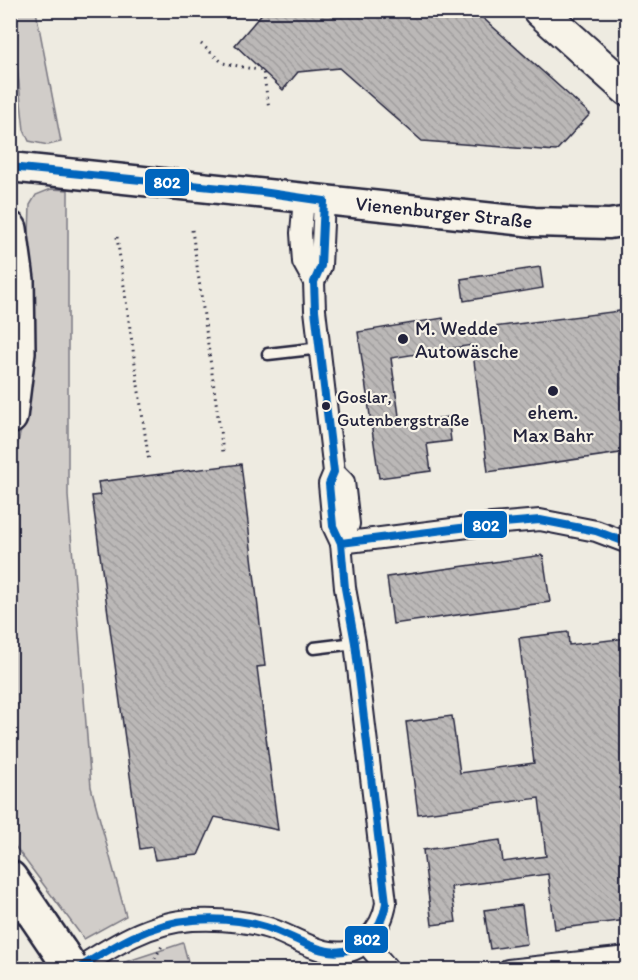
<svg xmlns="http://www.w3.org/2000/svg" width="638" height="980" font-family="Itim,sans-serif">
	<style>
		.grass { fill: #d1cdc9; stroke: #7a7882; stroke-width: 1.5 }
		.building { fill: url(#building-back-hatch); stroke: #22223b; stroke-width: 1.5 }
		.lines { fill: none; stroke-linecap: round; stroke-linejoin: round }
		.lane-casing { stroke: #22223b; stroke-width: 15 }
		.street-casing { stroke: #22223b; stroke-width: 24 }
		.secondary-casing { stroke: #22223b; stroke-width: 33 }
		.primary-casing { stroke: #22223b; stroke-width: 36 }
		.highway-casing { stroke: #22223b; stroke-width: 38 }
		.path { stroke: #22223b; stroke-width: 3; stroke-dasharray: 1.5 4.5; stroke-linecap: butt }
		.lane { stroke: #f7f3e8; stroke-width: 10 }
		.street { stroke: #f7f3e8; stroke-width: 20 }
		.secondary { stroke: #f7f3e8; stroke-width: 28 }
		.primary { stroke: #f7f3e8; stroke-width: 32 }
		.highway { stroke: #f7f3e8; stroke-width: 33 }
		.highway-bridge-casing { stroke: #22223b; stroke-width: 38; stroke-linecap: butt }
		.highway-bridge { stroke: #f7f3e8; stroke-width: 33 }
		.bus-1-casing { stroke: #f7f3e8; stroke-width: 12 }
		.bus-1 { stroke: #0065bd; stroke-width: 8 }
		.poi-dot { fill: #22223b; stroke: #f7f3e8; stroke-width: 2 }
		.labels { text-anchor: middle; stroke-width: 4.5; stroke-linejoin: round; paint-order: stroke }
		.bus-label { font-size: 18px; fill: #22223b; stroke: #f7f3e8; text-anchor: start }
		.street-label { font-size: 20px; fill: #22223b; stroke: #f7f3e8 }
		.poi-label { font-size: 20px; fill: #22223b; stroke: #f7f3e8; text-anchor: start }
		.line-badge { stroke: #f7f3e8; stroke-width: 2 }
		.badge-label { font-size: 16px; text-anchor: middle; font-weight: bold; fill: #fff }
	</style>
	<defs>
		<pattern id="building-back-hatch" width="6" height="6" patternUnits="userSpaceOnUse" patternTransform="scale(1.5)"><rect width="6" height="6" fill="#bbb8b7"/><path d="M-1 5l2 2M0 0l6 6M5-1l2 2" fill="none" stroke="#a09e9e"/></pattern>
	</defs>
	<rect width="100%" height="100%" fill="#eeebe1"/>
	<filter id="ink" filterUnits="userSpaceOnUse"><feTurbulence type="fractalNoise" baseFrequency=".0167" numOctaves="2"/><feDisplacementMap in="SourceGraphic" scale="12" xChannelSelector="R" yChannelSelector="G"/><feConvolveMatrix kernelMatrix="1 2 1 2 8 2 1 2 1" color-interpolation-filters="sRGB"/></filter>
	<g filter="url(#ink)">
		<g class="grass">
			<path d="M 11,11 L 36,11 L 61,142 L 48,145 L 29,141 L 24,130 Z"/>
			<path d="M 51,189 L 68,190 L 68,496 L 91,787 L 126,916 L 84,939 L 11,841 L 11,471 L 23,422 L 30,205 L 36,195 Z"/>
			<path d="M 183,943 L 190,969 L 104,969 Z"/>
		</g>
		<g class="building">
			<path d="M 265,10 L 474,10 L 590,114 L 556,151 L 422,141 L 339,68 L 298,72 L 283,90 L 235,45 Z"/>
			<path d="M 540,267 L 543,288 L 464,301 L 461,279 Z"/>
			<path d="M 627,310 L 627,452 L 488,472 L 472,345 L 391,358 L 400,423 L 448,417 L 451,441 L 427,444 L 431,471 L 379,478 L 358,332 L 443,318 L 446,333 Z"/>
			<path d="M 241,464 L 265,666 L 257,667 L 278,830 L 215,817 L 198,855 L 155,860 L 152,847 L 140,849 L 92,496 L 100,495 L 98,482 Z"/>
			<path d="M 543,555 L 550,602 L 393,624 L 387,577 Z"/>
			<path d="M 568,632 L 569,645 L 627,638 L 627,920 L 555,929 L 548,874 L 451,887 L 456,922 L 432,925 L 423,850 L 500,840 L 503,862 L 546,856 L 539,798 L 418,814 L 406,722 L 452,716 L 460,773 L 534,763 L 519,638 Z"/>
			<path d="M 522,905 L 527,944 L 490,949 L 484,910 Z"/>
		</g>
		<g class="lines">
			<defs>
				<g id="lane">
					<path d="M 268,354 L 321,348"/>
					<path d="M 314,648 L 355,643"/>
				</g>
				<g id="street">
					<path d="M 304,198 L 301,233 L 303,262 L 314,282"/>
					<path d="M 334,472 L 344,482 L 349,524 L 341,543"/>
					<path d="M 341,543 L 492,524 L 540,520 L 596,531 L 628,543"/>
					<path d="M 364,941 L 389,970"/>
					<path d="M 75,970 C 111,947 149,922 192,920 C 216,919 242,920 265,927 C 292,934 328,964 357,948 C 360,946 364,941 367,939 C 378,929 384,918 386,903 L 355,643 L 345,588 L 341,543 L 333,526 L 329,484 L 334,472 L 315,310 L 314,282 L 321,266 L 324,201"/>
					<path d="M 508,970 L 628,957"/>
				</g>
				<path id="secondary" d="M 10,167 L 534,222 L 609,224 L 628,221"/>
				<path id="primary" d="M 539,10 L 628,90"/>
				<g id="highway">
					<path d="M 10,229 L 17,280 L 18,352 L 10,417"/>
					<path d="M 10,878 L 61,953"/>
				</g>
			</defs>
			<use href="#lane" class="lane-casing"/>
			<use href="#street" class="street-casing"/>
			<use href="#secondary" class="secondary-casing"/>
			<use href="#primary" class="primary-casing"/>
			<use href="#highway" class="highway-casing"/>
			<g class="path">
				<path d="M 201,44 L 223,63 L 263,71 L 269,108"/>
				<path d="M 192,230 L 223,452"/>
				<path d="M 117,237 L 149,462"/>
				<path d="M 152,970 L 154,960 L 163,944"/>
			</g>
			<use href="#lane" class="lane"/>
			<use href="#street" class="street"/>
			<use href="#secondary" class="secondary"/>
			<use href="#primary" class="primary"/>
			<use href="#highway" class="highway"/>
			<defs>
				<path id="highway-bridge" d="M 61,953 L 72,970"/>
			</defs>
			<use href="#highway-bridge" class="highway-bridge-casing"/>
			<use href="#highway-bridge" class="highway-bridge"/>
			<defs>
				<g id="bus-1">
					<path d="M 10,167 L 262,192 L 324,201"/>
					<path d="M 341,543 L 492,524 L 540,520 L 596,531 L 628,543"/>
					<path d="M 76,970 C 112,947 149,923 193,920 C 217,918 243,920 266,927 C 301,938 334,969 367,939 C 378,929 384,917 386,903 L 355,643 L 345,588 L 341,543 L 333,526 L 329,484 L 334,472 L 315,310 L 314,282 L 321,266 L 324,201"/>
				</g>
			</defs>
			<use href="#bus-1" class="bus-1-casing"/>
			<use href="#bus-1" class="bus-1"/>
		</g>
	</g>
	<g class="poi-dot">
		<circle cx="403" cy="339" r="6"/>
		<circle cx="553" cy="391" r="6"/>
		<circle cx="326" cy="406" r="5"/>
	</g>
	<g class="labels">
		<g class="bus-label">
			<text x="337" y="403">Goslar,<tspan x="337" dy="23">Gutenbergstraße</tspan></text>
		</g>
		<g class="street-label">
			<text transform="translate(444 212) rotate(6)" y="7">Vienenburger Straße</text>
		</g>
		<g class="poi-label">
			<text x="415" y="335">M. Wedde<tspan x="415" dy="23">Autowäsche</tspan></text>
			<text x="553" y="419" text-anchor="middle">ehem.<tspan x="553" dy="23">Max Bahr</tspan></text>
		</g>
	</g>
	<g class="line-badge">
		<rect x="144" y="168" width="46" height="29" rx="6" fill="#0065bd"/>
		<rect x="463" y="510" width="45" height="29" rx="6" fill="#0065bd"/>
		<rect x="344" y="925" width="45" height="29" rx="6" fill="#0065bd"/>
	</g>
	<g class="badge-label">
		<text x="167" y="188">802</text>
		<text x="486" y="531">802</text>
		<text x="367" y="945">802</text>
	</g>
	<rect width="638" height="980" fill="none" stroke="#f7f3e8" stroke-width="36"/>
	<rect x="18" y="18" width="602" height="944" fill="none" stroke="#22223b" stroke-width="2" filter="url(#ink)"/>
</svg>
